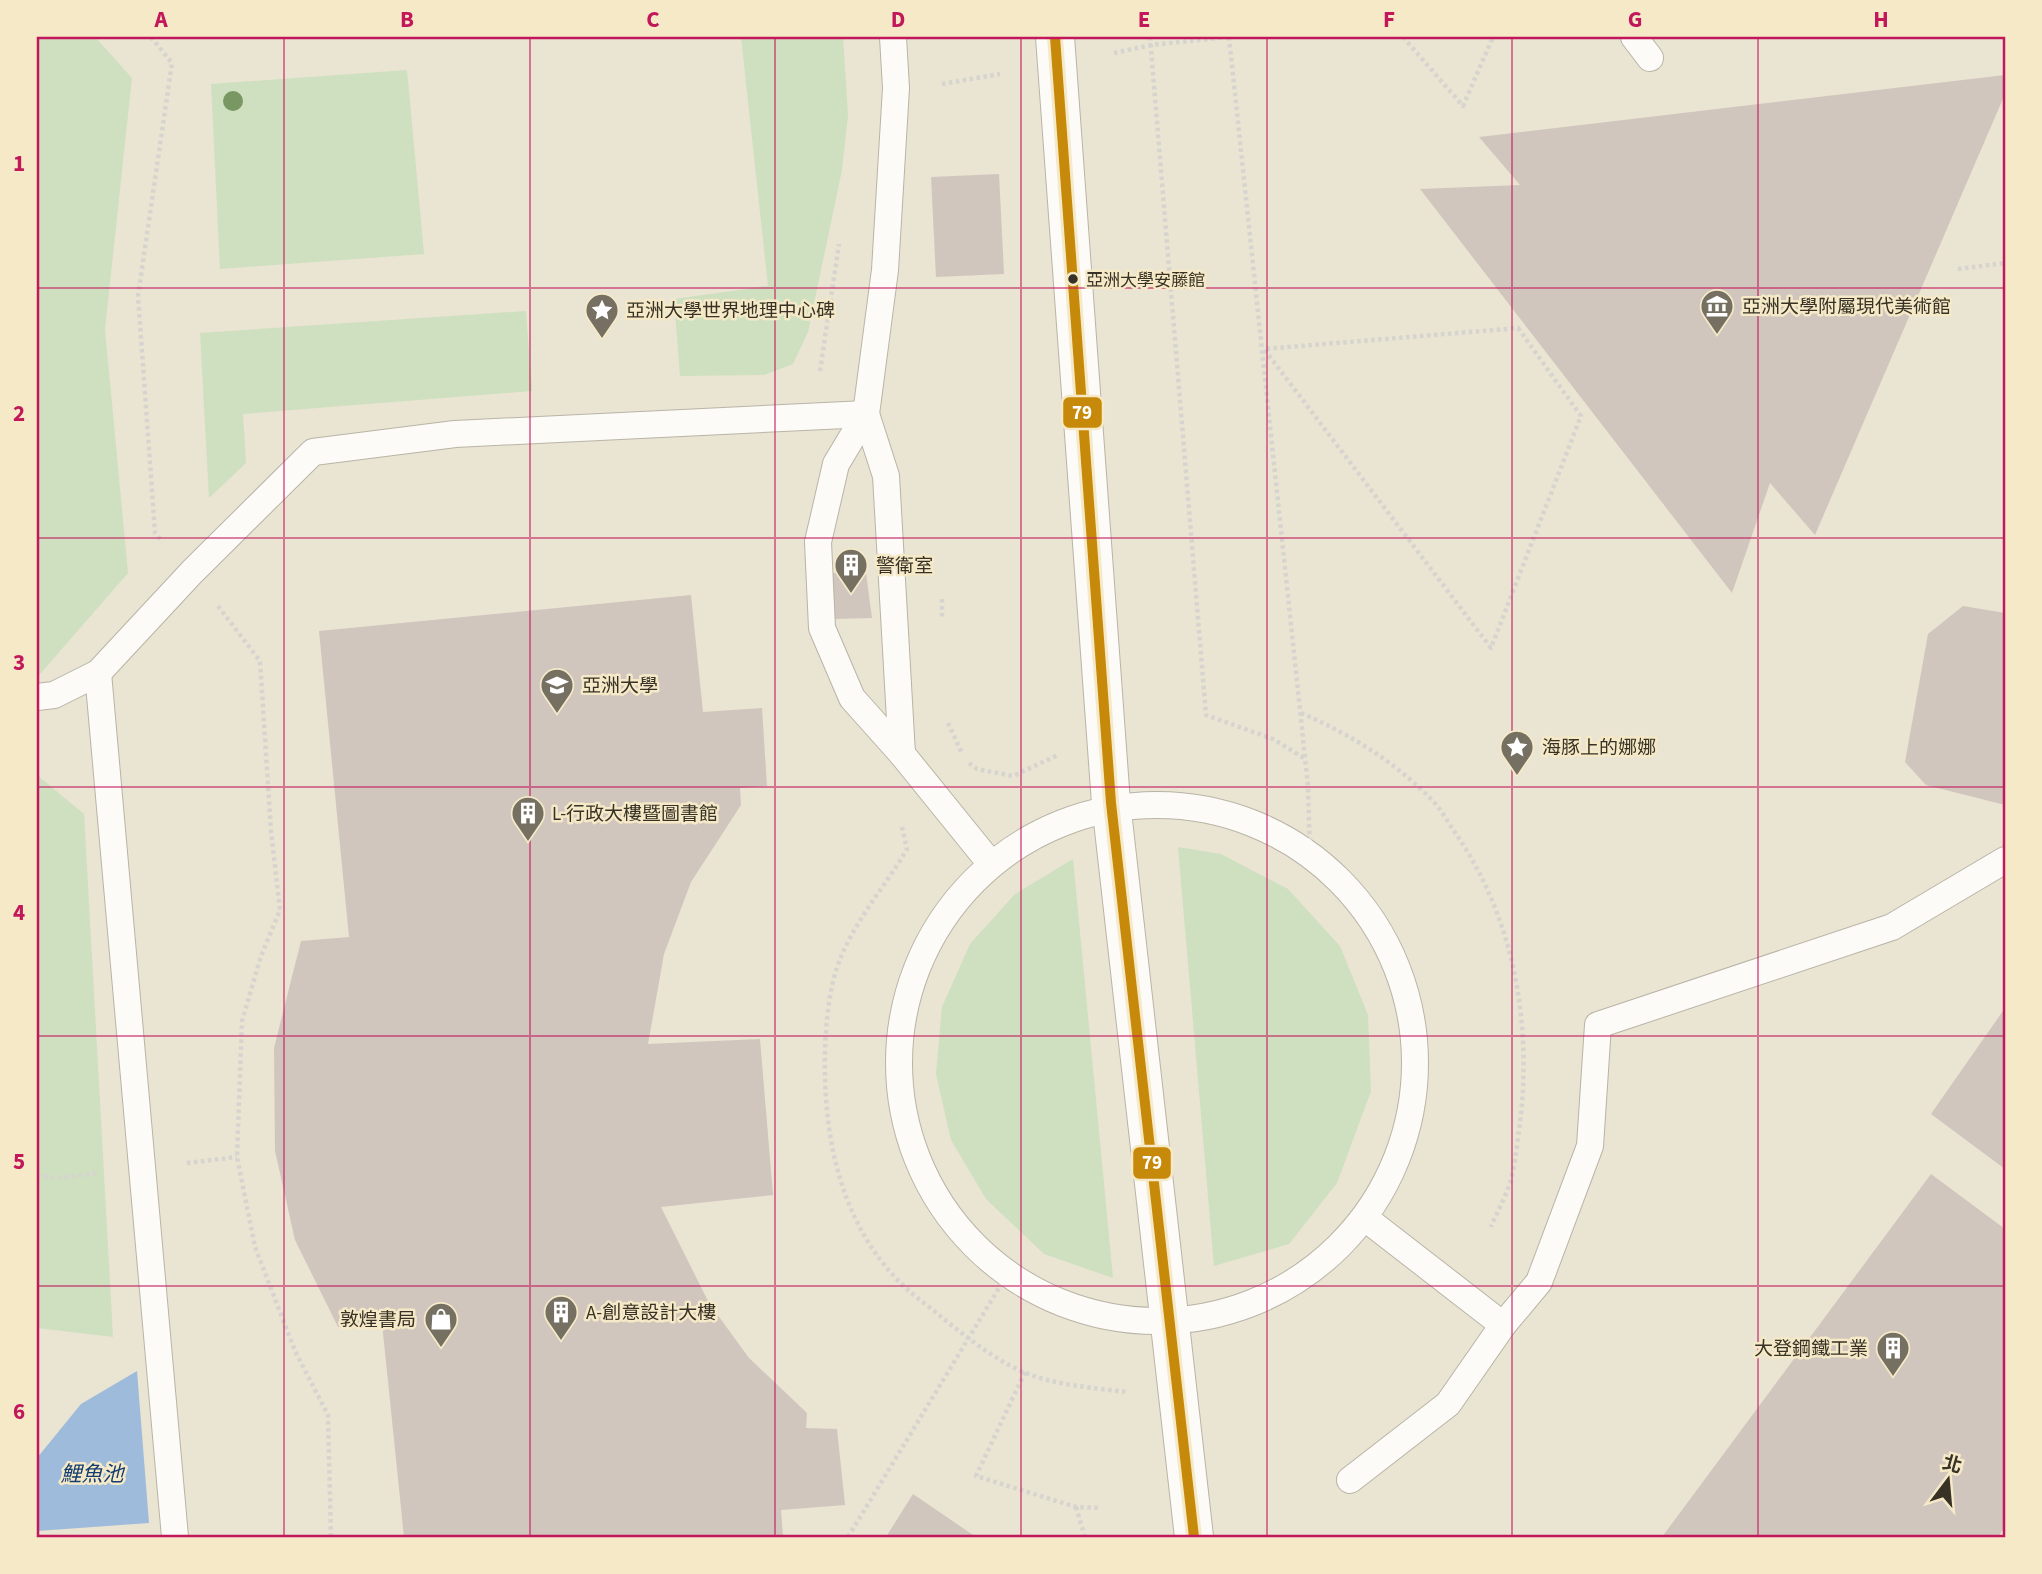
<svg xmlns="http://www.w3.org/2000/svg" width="2042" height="1574" font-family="'Source Sans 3','Noto Sans TC',sans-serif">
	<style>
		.green { fill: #cee0bf }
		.water { fill: #9ebbdc }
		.building { fill: #d0c6bd }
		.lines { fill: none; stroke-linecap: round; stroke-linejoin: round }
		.service-casing { stroke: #b9b4a6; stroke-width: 28 }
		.tertiary-casing { stroke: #b9b4a6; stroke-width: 40 }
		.path { stroke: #d6d4cf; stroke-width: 4.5; stroke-dasharray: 3.5 3.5; stroke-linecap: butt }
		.service { stroke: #fcfbf8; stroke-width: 26 }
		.tertiary { stroke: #fcfbf8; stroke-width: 38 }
		.bus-1-casing { stroke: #f5e9c7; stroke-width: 16 }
		.bus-1 { stroke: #c78909; stroke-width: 10 }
		.tree { fill: #789762 }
		.grid { fill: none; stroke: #c2185b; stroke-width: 2; stroke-opacity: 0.55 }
		.bus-dot { fill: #373225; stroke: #f5e9c7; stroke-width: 2.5 }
		.labels { text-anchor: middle; stroke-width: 5; stroke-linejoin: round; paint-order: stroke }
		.bus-label { font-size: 17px; fill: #373225; stroke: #f5e9c7; text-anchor: start }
		.poi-label { font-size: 19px; fill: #373225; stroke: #f5e9c7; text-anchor: start }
		.water-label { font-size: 21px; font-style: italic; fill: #133d70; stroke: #f5e9c7 }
		.line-badge { stroke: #f5e9c7; stroke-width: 2.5 }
		.badge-label { font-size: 19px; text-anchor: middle; font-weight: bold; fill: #fff }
		.neatline { fill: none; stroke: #c2185b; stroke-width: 2.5 }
		.grid-label { font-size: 23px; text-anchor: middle; font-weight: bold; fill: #c2185b }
	</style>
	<rect width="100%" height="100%" fill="#eae4d2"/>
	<g class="green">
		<path d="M 37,37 L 95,37 L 132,78 L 105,329 L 128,573 L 40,674 L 37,674 Z"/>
		<path d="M 741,37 L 843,37 L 848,115 L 842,170 L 808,332 L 793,364 L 764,375 L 680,376 L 674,299 L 768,286 Z"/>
		<path d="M 407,70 L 424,254 L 220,269 L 211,84 Z"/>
		<path d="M 526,311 L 532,391 L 243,414 L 246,463 L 209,498 L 200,333 Z"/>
		<path d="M 37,775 L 84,814 L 113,1337 L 37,1328 Z"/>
		<path d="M 1178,847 L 1221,854 L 1288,889 L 1340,946 L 1368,1015 L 1371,1091 L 1337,1183 L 1289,1244 L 1214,1266 Z"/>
		<path d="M 1073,859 L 1113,1278 L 1044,1254 L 986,1199 L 951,1140 L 936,1074 L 942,1007 L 970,944 L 1015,894 Z"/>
	</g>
	<path class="water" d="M 137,1371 L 149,1523 L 37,1531 L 37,1458 L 81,1404 Z"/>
	<g class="building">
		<path d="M 2005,75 L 2005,94 L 1815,535 L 1770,483 L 1732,593 L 1420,189 L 1520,185 L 1479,137 Z"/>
		<path d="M 999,174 L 1004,274 L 936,277 L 931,177 Z"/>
		<path d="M 832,573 L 866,573 L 872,618 L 834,619 Z"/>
		<path d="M 691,595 L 703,712 L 762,708 L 767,786 L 740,788 L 741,805 L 691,882 L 664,954 L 648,1044 L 760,1039 L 773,1195 L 661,1207 L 709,1303 L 749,1358 L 807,1413 L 806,1428 L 837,1429 L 845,1505 L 781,1510 L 783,1537 L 404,1537 L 382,1323 L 338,1327 L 295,1240 L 275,1151 L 274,1048 L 301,941 L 349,937 L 319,631 Z"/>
		<path d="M 1963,606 L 2005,613 L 2005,805 L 1926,785 L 1905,762 L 1928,634 Z"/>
		<path d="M 2005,1008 L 2005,1169 L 1931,1114 Z"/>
		<path d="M 1931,1174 L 2005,1229 L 2005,1527 L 1998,1537 L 1662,1537 Z"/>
		<path d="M 913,1494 L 976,1537 L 886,1537 Z"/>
	</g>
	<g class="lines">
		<defs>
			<g id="service">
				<path d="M 893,37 L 896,88 L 885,270 L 866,414 L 836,464 L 818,542 L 822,628 L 852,698 L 902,754 L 991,864"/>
				<path d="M 1634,37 L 1650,58"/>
				<path d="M 866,414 L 886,476 L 902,754"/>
				<path d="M 98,673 L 175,1537"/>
				<path d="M 37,697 L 54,695 L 98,673 L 192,572 L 313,452 L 455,434 L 866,414"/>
				<circle cx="1157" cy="1063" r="258"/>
				<path d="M 1365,1218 L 1503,1325 L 1539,1282 L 1590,1146 L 1598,1025 L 1892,927 L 2005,860"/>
				<path d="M 1350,1480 L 1448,1404 L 1503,1325"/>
			</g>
			<path id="tertiary" d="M 1055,37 L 1111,803 L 1194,1537"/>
		</defs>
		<use href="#service" class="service-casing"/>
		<use href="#tertiary" class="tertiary-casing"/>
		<g class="path">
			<path d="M 151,37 L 172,63 L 138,296 L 155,533 L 162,541"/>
			<path d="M 1150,37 L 1206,715 L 1273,739 L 1304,758"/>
			<path d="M 1229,37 L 1308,786 L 1310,855"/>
			<path d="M 1403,37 L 1463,106 L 1493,37"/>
			<path d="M 1114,53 L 1151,45 L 1228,37"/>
			<path d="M 942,84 L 1000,74"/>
			<path d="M 1958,269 L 2005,263"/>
			<path d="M 1518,328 L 1581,416 L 1491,648 L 1264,349 Z"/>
			<path d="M 820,371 L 839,244"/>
			<path d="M 942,599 L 942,620"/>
			<path d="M 218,606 L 260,661 L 271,831 L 280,910 L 261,956 L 242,1021 L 237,1157 L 255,1247 L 295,1351 L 328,1415 L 331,1537"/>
			<path d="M 1301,713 C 1350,734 1395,762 1433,801 C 1441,809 1447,821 1454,831 C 1512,914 1531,1015 1521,1115 C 1518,1137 1516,1161 1510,1183 C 1505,1198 1497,1212 1491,1227"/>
			<path d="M 948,723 L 962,753"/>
			<path d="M 969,763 L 977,769 L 1013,776 L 1058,755"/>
			<path d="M 902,827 L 907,849 C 886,885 857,918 841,957 C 827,988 824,1043 825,1077 C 827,1155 847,1234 907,1289 C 918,1299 932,1309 944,1319 C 969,1339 994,1359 1023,1372 C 1054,1385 1093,1388 1127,1392"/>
			<path d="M 187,1163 L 237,1157"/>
			<path d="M 37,1175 L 58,1178 L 98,1173"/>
			<path d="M 1025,1372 L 976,1476 L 1076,1507 L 1101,1508"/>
			<path d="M 1076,1507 L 1085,1537"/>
			<path d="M 848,1537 L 1008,1273"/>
		</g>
		<use href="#service" class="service"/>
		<use href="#tertiary" class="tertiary"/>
		<defs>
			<path id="bus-1" d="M 1055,37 L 1111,803 L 1194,1537"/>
		</defs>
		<use href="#bus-1" class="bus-1-casing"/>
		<use href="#bus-1" class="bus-1"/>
	</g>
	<circle class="tree" cx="233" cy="101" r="10"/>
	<path class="grid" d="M 284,37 L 284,1537M 530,37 L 530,1537M 775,37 L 775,1537M 1021,37 L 1021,1537M 1267,37 L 1267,1537M 1512,37 L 1512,1537M 1758,37 L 1758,1537M 37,288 L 2005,288M 37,538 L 2005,538M 37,787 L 2005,787M 37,1036 L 2005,1036M 37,1286 L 2005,1286"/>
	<defs>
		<symbol id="museum-pin" viewBox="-11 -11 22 30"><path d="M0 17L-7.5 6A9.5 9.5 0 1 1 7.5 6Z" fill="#767062" stroke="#f5e9c7"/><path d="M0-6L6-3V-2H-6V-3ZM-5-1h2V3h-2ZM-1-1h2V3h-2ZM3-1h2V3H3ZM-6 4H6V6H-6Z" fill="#fff"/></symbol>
		<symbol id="sight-pin" viewBox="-11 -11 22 30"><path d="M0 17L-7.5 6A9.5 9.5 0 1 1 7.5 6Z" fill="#767062" stroke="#f5e9c7"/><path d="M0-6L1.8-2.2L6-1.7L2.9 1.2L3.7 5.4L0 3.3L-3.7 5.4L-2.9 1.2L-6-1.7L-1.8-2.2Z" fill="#fff"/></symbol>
		<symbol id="building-pin" viewBox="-11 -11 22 30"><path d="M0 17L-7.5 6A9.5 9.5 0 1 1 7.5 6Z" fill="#767062" stroke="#f5e9c7"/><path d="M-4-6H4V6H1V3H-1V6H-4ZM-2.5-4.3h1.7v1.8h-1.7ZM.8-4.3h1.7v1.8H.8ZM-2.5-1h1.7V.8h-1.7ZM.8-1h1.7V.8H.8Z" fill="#fff"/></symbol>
		<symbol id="university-pin" viewBox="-11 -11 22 30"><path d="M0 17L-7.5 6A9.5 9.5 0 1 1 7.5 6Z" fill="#767062" stroke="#f5e9c7"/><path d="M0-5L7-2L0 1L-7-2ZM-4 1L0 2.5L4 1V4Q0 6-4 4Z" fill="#fff"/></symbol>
		<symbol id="shop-pin" viewBox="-11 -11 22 30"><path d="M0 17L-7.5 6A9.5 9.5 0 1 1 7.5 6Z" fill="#767062" stroke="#f5e9c7"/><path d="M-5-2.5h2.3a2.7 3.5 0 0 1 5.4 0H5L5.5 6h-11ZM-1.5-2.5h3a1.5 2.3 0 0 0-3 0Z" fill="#fff"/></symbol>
	</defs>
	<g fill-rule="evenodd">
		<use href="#museum-pin" x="1698" y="287" width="38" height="52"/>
		<use href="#sight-pin" x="583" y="291" width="38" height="52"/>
		<use href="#building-pin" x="832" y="546" width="38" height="52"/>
		<use href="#university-pin" x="538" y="666" width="38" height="52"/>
		<use href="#sight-pin" x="1498" y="728" width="38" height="52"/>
		<use href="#building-pin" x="509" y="794" width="38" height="52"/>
		<use href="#building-pin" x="542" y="1293" width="38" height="52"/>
		<use href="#shop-pin" x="422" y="1300" width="38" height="52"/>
		<use href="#building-pin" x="1874" y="1329" width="38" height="52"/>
	</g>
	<circle class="bus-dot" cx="1073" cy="279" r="6"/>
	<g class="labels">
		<g class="bus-label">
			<text x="1086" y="286">亞洲大學安藤館</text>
		</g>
		<g class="poi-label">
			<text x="1742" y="313">亞洲大學附屬現代美術館</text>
			<text x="626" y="317">亞洲大學世界地理中心碑</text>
			<text x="876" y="572">警衛室</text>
			<text x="582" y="692">亞洲大學</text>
			<text x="1542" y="754">海豚上的娜娜</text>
			<text x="552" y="820">L-行政大樓暨圖書館</text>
			<text x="586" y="1319">A-創意設計大樓</text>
			<text x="416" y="1326" text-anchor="end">敦煌書局</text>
			<text x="1868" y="1355" text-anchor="end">大登鋼鐵工業</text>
		</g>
		<g class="water-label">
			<text x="92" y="1481">鯉魚池</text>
		</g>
	</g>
	<g class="line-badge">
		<rect x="1062" y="396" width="41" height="33" rx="7" fill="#c78909"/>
		<rect x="1132" y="1146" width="40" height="34" rx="7" fill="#c78909"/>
	</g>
	<g class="badge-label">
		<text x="1082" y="419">79</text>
		<text x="1152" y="1169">79</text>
	</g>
	<rect width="2042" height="1574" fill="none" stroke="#f5e9c7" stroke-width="77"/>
	<g transform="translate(1948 1480) rotate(16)" stroke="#f5e9c7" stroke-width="5" paint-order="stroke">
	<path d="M0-5L12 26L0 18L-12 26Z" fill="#373225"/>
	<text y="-10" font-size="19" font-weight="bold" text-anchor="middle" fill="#373225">北</text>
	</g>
	<rect x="38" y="38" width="1966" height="1498" class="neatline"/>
	<g class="grid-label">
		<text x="161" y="27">A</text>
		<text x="407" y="27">B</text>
		<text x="653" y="27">C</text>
		<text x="898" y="27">D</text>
		<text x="1144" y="27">E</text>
		<text x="1389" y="27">F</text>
		<text x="1635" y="27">G</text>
		<text x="1881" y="27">H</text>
		<text x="19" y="171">1</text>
		<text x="19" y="421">2</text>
		<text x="19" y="670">3</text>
		<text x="19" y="920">4</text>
		<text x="19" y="1169">5</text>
		<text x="19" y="1419">6</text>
	</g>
</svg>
